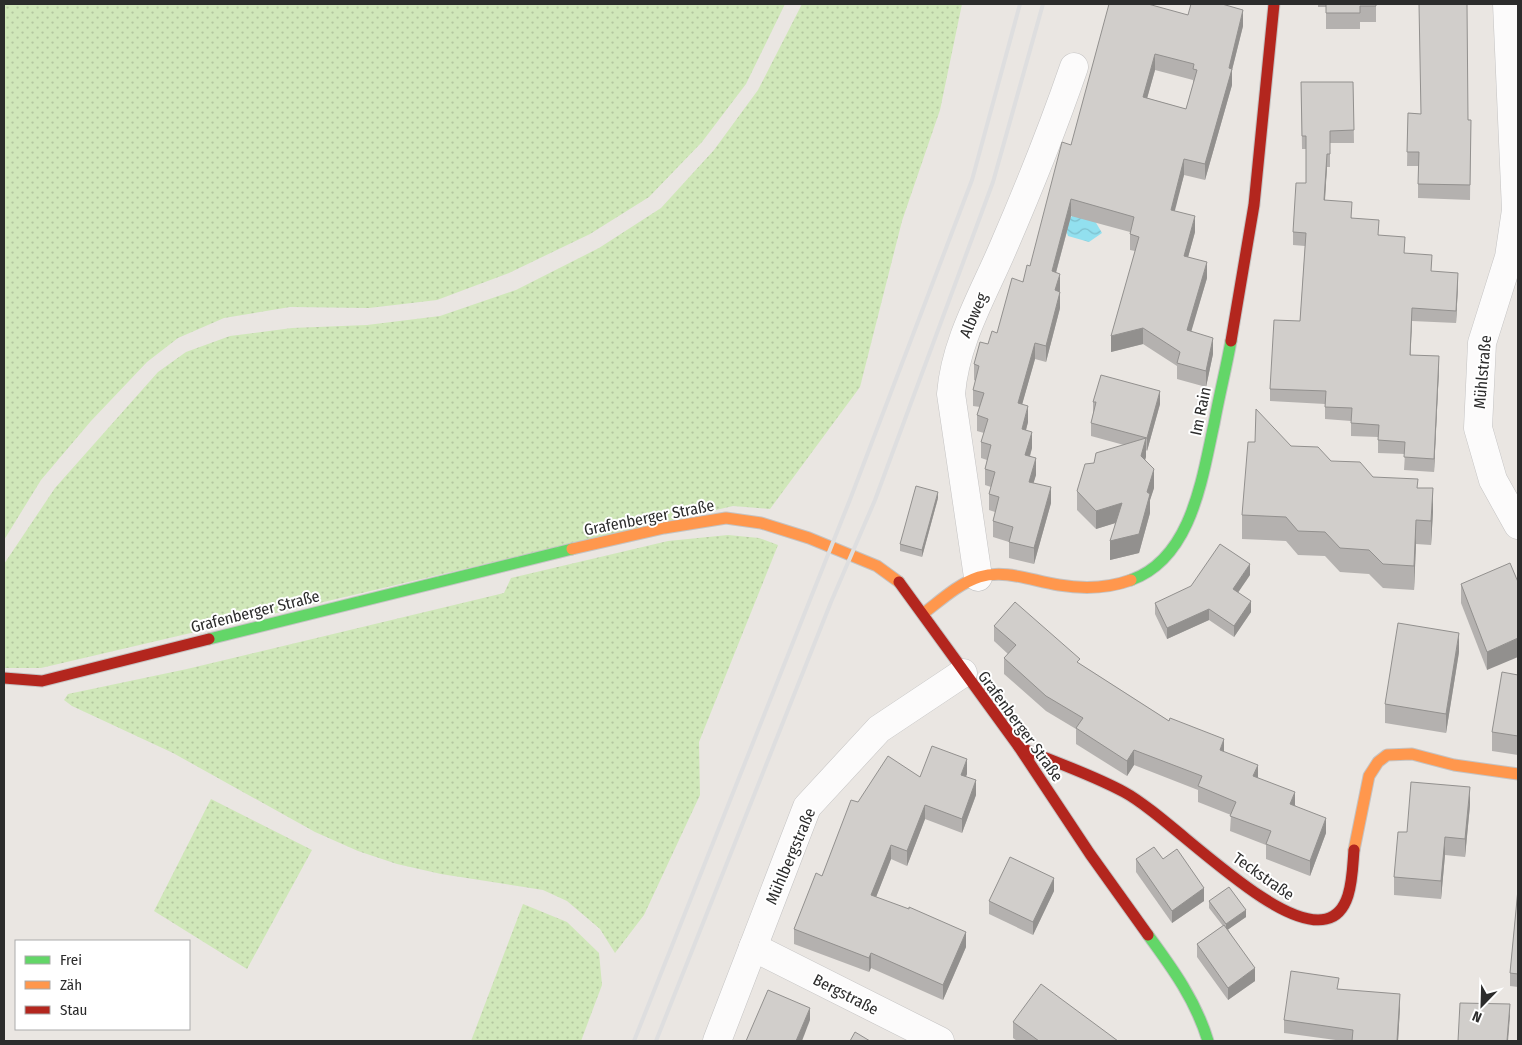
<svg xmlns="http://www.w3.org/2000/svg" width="1522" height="1045" font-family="'Fira Sans Condensed',sans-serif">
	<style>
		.grass { fill: url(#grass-dots) }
		.water { fill: url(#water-waves) }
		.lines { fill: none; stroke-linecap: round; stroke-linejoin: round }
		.street-casing { stroke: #c4c3c3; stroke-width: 29 }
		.fast-casing { stroke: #c4c3c3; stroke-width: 13 }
		.slow-casing { stroke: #c4c3c3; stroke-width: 13 }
		.jam-casing { stroke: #c4c3c3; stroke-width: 13 }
		.street { stroke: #fcfbfb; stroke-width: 28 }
		.fast { stroke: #63d668; stroke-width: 11 }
		.slow { stroke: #ff974d; stroke-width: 11 }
		.jam { stroke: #b3261e; stroke-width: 11 }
		.rail { stroke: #dededf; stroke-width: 4 }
		.wall { fill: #b4b1af; fill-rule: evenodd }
		.shaded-wall { fill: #92908e }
		.building { fill: #d1cecb; stroke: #92908e; fill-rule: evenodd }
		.labels { text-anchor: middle; stroke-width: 4; stroke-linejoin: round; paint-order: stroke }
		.street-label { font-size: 16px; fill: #2c2c2c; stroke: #fff }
	</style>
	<defs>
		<pattern id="grass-dots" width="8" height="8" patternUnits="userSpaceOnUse" patternTransform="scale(1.25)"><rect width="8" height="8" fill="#d0e7b9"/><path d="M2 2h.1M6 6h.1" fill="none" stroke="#b3c69f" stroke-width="1.8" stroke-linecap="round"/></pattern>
		<pattern id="water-waves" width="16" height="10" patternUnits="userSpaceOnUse" patternTransform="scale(1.25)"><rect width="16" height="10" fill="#92e0ef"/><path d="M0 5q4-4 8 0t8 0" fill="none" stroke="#7ec0cd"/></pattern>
	</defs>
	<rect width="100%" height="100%" fill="#eae6e2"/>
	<g class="grass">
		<path d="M 4,4 L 785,4 L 746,84 L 702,142 L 649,197 L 590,234 L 509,273 L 437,300 L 369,308 L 290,307 L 224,318 L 178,338 L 147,362 L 91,421 L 41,480 L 4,540 Z"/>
		<path d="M 802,4 L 962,4 L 940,110 L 902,221 L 860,387 L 770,509 L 733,506 L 41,668 L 4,668 L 4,564 L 55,488 L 158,372 L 186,352 L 230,336 L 292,328 L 367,325 L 440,316 L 516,290 L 599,248 L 661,208 L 714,150 L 758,90 Z"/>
		<path d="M 728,535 L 759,538 L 778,545 L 699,742 L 700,795 L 644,915 L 615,953 L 600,929 L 567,901 L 543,890 L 441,874 L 397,864 L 358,851 L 315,832 L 173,753 L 72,706 L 64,700 L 68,694 L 187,669 L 504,593 L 511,578 L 668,541 Z"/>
		<path d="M 211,799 L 312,850 L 247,969 L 154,911 Z"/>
		<path d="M 523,904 L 567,922 L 599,953 L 602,985 L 581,1041 L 471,1041 Z"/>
	</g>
	<path class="water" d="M 1073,215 L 1095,221 L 1102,233 L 1089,242 L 1068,236 L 1064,224 Z"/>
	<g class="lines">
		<defs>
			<g id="street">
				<path d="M 1507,4 L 1516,210 L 1509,257 L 1482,343 L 1478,428 L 1493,480 L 1518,525"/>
				<path d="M 978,577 L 951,394 C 955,342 983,295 1003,248 C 1029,188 1053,128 1074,67"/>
				<path d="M 753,947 L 940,1041"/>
				<path d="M 717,1041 L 807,807 L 879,729 L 963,673"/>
			</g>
			<g id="fast">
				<path d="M 1131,580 C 1192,558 1202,478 1214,424 C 1219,396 1226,369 1231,341"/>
				<path d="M 209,639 L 572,549"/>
				<path d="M 1148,935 C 1173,969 1196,1001 1208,1041"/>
			</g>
			<g id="slow">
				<path d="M 572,549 L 664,528 L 726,518 L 761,523 L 809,538 L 877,566 L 899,582"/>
				<path d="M 924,613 C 941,600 958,584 979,577 C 1006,569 1032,581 1059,585 C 1083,589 1109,588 1131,580"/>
				<path d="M 1354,850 L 1369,776 L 1378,762 L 1387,755 L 1412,754 L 1454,765 L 1518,774"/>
			</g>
			<g id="jam">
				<path d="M 1231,341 L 1254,205 L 1274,4"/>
				<path d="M 899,582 L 1019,747 L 1090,854 L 1148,935"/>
				<path d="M 4,678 L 42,681 L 209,639"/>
				<path d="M 1019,747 C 1054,762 1091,774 1124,792 C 1171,817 1275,931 1326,919 C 1353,913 1352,872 1354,850"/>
			</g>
		</defs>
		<use href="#street" class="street-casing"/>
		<use href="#fast" class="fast-casing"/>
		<use href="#slow" class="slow-casing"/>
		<use href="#jam" class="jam-casing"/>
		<use href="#street" class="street"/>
		<use href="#fast" class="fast"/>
		<use href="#slow" class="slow"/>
		<use href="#jam" class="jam"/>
		<g class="rail">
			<path d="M 634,1041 L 851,497 L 972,180 L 1020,4"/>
			<path d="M 656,1041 L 831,602 L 875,500 L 993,182 L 1043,4"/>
		</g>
	</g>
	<g class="wall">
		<path d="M 1318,4 L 1376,4 L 1376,22 L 1360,22 L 1360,29 L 1326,29 L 1326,7 L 1318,7 Z"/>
		<path d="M 1188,15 L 1243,26 L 1232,70 L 1232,85 L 1205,180 L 1184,175 L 1174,211 L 1195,232 L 1188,257 L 1207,278 L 1191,331 L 1213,354 L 1206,387 L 1177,379 L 1177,366 L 1143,344 L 1111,352 L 1135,251 L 1130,250 L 1130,232 L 1071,216 L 1056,273 L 1060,290 L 1060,308 L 1046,362 L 1035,359 L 1022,404 L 1028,422 L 1026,430 L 1032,448 L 1030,457 L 1036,475 L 1033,483 L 1051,503 L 1034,564 L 1009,558 L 1009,542 L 993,537 L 993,521 L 995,512 L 989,510 L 989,494 L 991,487 L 985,485 L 985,469 L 987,460 L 981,458 L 981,442 L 984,433 L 977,431 L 977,415 L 980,407 L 973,406 L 973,390 L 976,381 L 974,380 L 974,364 L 997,333 L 1030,266 L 1071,145 ZM 1155,70 L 1193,80 L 1193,84 L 1186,109 L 1147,98 Z"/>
		<path d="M 1301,82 L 1353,82 L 1354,143 L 1330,143 L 1330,167 L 1327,167 L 1325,200 L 1378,235 L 1431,271 L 1458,285 L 1456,323 L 1412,321 L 1410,355 L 1439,369 L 1434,472 L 1404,470 L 1405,454 L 1378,453 L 1378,437 L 1351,436 L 1351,421 L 1325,419 L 1325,404 L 1270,401 L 1270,389 L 1300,321 L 1305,246 L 1293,245 L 1293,232 L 1306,183 L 1306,149 L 1302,149 Z"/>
		<path d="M 1408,113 L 1420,114 L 1471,120 L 1470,200 L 1418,198 L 1418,166 L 1407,166 Z"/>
		<path d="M 1093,402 L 1160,404 L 1147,451 L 1146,450 L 1145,460 L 1154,488 L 1150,500 L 1150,513 L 1139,553 L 1110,560 L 1115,523 L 1096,529 L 1077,510 L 1077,491 L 1094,463 L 1124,445 L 1091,436 L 1091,423 L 1093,414 Z"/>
		<path d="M 1291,446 L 1373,477 L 1418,488 L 1433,512 L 1431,545 L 1416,544 L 1414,590 L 1383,588 L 1369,574 L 1340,572 L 1325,556 L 1298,555 L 1286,541 L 1242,539 L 1242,515 Z"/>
		<path d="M 938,498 L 922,557 L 900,551 L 900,544 Z"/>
		<path d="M 1250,575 L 1238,592 L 1251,612 L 1234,637 L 1209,620 L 1167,639 L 1155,614 L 1155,603 Z"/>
		<path d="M 1518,582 L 1487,670 L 1461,603 L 1461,584 Z"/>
		<path d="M 994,626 L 1080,664 L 1169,721 L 1224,752 L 1295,805 L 1326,833 L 1310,876 L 1266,859 L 1266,845 L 1230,831 L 1231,815 L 1198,802 L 1198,790 L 1134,765 L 1127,776 L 1076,744 L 1076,729 L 1046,711 L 1004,674 L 1004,658 L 1008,654 L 994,641 Z"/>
		<path d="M 1459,652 L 1446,733 L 1385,723 L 1385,704 Z"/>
		<path d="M 1518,675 L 1518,755 L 1492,751 L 1492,732 Z"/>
		<path d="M 967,774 L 966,776 L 976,795 L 962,833 L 925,819 L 907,866 L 891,859 L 876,897 L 966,947 L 943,1000 L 871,968 L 869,972 L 794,944 L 794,929 L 822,876 L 858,802 L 920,777 Z"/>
		<path d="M 1470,805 L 1465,857 L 1445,855 L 1441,899 L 1394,895 L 1394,877 L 1407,832 Z"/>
		<path d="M 1136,859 L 1163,859 L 1204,901 L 1172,923 L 1136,872 Z"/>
		<path d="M 1518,889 L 1518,987 L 1510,986 L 1510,973 Z"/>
		<path d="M 1054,891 L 1033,935 L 989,914 L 989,901 Z"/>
		<path d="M 1209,901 L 1246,917 L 1228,929 L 1255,981 L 1228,1000 L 1197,957 L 1197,944 L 1223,926 L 1209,908 Z"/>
		<path d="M 1339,989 L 1400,1007 L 1398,1041 L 1343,1041 L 1284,1033 L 1284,1020 Z"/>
		<path d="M 1013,1022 L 1118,1041 L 1017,1041 L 1013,1038 Z"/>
	</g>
	<g class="shaded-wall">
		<path d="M 1243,10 L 1243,26 L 1232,70 L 1232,85 L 1205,180 L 1205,164 Z"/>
		<path d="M 1155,54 L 1155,70 L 1143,113 L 1143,97 Z"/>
		<path d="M 1327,154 L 1327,167 L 1324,213 L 1324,200 Z"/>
		<path d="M 1184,159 L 1184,175 L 1171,226 L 1171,210 Z"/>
		<path d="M 1071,199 L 1071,216 L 1052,287 L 1052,271 Z"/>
		<path d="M 1195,216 L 1195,232 L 1184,272 L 1184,256 Z"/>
		<path d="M 1207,262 L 1207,278 L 1187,346 L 1187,330 Z"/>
		<path d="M 1458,273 L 1458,285 L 1456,323 L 1456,311 Z"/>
		<path d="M 1060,274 L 1060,290 L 1055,306 L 1055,290 Z"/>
		<path d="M 1060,292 L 1060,308 L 1046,362 L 1046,346 Z"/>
		<path d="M 1412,308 L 1412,321 L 1410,368 L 1410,355 Z"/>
		<path d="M 1143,328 L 1143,344 L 1111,352 L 1111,336 Z"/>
		<path d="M 1213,338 L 1213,354 L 1206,387 L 1206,371 Z"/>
		<path d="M 1035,343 L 1035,359 L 1018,419 L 1018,403 Z"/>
		<path d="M 1439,356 L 1439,369 L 1434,472 L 1434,459 Z"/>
		<path d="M 1160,391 L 1160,404 L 1147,451 L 1147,438 Z"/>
		<path d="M 1028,406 L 1028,422 L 1022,445 L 1022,429 Z"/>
		<path d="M 1032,432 L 1032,448 L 1025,471 L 1025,455 Z"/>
		<path d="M 1146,438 L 1146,457 L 1141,475 L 1141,456 Z"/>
		<path d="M 1036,458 L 1036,475 L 1029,498 L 1029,482 Z"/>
		<path d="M 1154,469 L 1154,488 L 1150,500 L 1150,513 L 1139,553 L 1110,560 L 1110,541 L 1147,492 Z"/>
		<path d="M 1051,487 L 1051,503 L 1034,564 L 1034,548 Z"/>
		<path d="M 1433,488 L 1433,512 L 1431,545 L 1431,521 Z"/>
		<path d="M 938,492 L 938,498 L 922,557 L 922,550 Z"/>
		<path d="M 1122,503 L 1122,521 L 1096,529 L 1096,511 Z"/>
		<path d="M 1416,520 L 1416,544 L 1414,590 L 1414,566 Z"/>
		<path d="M 1250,564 L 1250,575 L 1233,600 L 1233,589 Z"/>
		<path d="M 1251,601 L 1251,612 L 1234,637 L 1234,626 Z"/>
		<path d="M 1209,609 L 1209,620 L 1167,639 L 1167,628 Z"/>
		<path d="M 1459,633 L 1459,652 L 1446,733 L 1446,714 Z"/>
		<path d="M 1518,638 L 1518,657 L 1487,670 L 1487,652 Z"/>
		<path d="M 1224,739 L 1224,754 L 1220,750 Z"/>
		<path d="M 1134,750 L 1134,765 L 1127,776 L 1127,761 Z"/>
		<path d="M 967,759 L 967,774 L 961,789 L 961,775 Z"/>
		<path d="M 1258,765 L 1258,780 L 1253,776 Z"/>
		<path d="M 976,780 L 976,795 L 962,833 L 962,819 Z"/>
		<path d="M 1470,787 L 1470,805 L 1465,857 L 1465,839 Z"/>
		<path d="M 1295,792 L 1295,808 L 1290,804 Z"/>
		<path d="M 925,805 L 925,819 L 907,866 L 907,851 Z"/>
		<path d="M 1326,818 L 1326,833 L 1310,876 L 1310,861 Z"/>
		<path d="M 1445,837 L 1445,855 L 1441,899 L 1441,881 Z"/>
		<path d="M 891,845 L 891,859 L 871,910 L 871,895 Z"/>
		<path d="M 1054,878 L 1054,891 L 1033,935 L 1033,922 Z"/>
		<path d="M 1204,888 L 1204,901 L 1172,923 L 1172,911 Z"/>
		<path d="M 1246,910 L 1246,917 L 1226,931 L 1226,924 Z"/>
		<path d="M 966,932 L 966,947 L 943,1000 L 943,985 Z"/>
		<path d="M 871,953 L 871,968 L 869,972 L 869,958 Z"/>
		<path d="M 1255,968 L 1255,981 L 1228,1000 L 1228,988 Z"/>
		<path d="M 1400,994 L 1400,1007 L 1398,1041 L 1397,1041 Z"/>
		<path d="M 1510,1004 L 1510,1016 L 1508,1041 L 1507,1041 Z"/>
		<path d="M 810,1008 L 810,1020 L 802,1041 L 796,1041 Z"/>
	</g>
	<g class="building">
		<path d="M 1109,4 L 1148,4 L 1188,15 L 1191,4 L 1222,4 L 1243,10 L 1229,68 L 1232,69 L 1205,164 L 1184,159 L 1171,210 L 1195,216 L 1184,256 L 1207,262 L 1187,330 L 1213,338 L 1206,371 L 1177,363 L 1180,352 L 1143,328 L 1111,336 L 1139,237 L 1130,234 L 1134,217 L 1071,199 L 1052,271 L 1060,274 L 1055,290 L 1060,292 L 1046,346 L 1035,343 L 1018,403 L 1028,406 L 1022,429 L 1032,432 L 1025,455 L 1036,458 L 1029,482 L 1051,487 L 1034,548 L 1009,542 L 1013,527 L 993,521 L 999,497 L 989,494 L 995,472 L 985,469 L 991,445 L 981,442 L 988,419 L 977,415 L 984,393 L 973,390 L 979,366 L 974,364 L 980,342 L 988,344 L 992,331 L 997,333 L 1012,278 L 1023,282 L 1027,265 L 1030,266 L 1062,142 L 1071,145 ZM 1155,54 L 1194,64 L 1193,69 L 1197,70 L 1186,109 L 1143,97 Z"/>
		<path d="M 1326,4 L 1376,4 L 1376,6 L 1360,6 L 1360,13 L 1326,13 Z"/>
		<path d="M 1419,4 L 1467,4 L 1468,120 L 1471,120 L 1470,185 L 1418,184 L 1419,152 L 1407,152 L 1408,113 L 1421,114 Z"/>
		<path d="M 1301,82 L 1353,82 L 1354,130 L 1330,131 L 1330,154 L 1327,154 L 1324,200 L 1352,202 L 1351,218 L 1379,220 L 1378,235 L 1405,237 L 1404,253 L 1432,255 L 1431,271 L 1458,273 L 1456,311 L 1412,308 L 1410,355 L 1439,356 L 1434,459 L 1404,457 L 1405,442 L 1378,440 L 1379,425 L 1351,423 L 1352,408 L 1325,407 L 1326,391 L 1270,389 L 1274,320 L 1300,321 L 1306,233 L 1293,232 L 1296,183 L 1306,183 L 1306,136 L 1302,136 Z"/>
		<path d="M 1101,375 L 1160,391 L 1147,438 L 1091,423 L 1096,402 L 1093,402 Z"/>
		<path d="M 1256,409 L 1291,446 L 1318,447 L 1331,461 L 1360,462 L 1373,477 L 1418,479 L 1417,488 L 1433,488 L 1431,521 L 1416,520 L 1414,566 L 1383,564 L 1369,550 L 1340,548 L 1325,532 L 1298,531 L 1286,517 L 1242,515 L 1248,442 L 1255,442 Z"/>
		<path d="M 1146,438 L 1141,456 L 1154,469 L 1147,492 L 1150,494 L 1139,534 L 1110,541 L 1122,503 L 1096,511 L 1077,491 L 1085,464 L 1094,463 L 1096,453 Z"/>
		<path d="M 916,486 L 938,492 L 922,550 L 900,544 Z"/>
		<path d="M 1220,544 L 1250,564 L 1233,589 L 1251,601 L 1234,626 L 1209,609 L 1167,628 L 1155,603 L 1191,586 Z"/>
		<path d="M 1510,563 L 1518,582 L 1518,638 L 1487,652 L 1461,584 Z"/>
		<path d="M 1015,602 L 1080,659 L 1077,662 L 1169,721 L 1170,718 L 1224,739 L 1220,750 L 1258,765 L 1253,776 L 1295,792 L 1290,804 L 1326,818 L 1310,861 L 1266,844 L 1271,831 L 1230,816 L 1236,802 L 1198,786 L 1202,776 L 1134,750 L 1127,761 L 1076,728 L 1083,718 L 1046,696 L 1004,658 L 1016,645 L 994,626 Z"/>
		<path d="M 1398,623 L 1459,633 L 1446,714 L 1385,704 Z"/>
		<path d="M 1502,672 L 1518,675 L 1518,736 L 1492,732 Z"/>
		<path d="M 932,746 L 967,759 L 961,775 L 976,780 L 962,819 L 925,805 L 907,851 L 891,845 L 871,895 L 909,909 L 909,907 L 966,932 L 943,985 L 871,953 L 869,958 L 794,929 L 816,873 L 822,876 L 851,800 L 858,802 L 888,756 L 920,777 Z"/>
		<path d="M 1411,782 L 1470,787 L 1465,839 L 1445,837 L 1441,881 L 1394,877 L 1398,832 L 1407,832 Z"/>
		<path d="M 1154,847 L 1163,859 L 1177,849 L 1204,888 L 1172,911 L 1136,859 Z"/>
		<path d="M 1010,857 L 1054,878 L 1033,922 L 989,901 Z"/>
		<path d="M 1229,887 L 1246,910 L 1226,924 L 1209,901 Z"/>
		<path d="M 1518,889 L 1518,974 L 1510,973 Z"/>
		<path d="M 1224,925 L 1255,968 L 1228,988 L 1197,944 Z"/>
		<path d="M 1291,971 L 1339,978 L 1337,989 L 1400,994 L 1397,1041 L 1352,1041 L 1353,1030 L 1284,1020 Z"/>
		<path d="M 1041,984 L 1118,1041 L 1039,1041 L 1013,1022 Z"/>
		<path d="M 768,990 L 810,1008 L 796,1041 L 746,1041 Z"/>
		<path d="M 1460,1003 L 1510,1004 L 1507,1041 L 1458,1041 Z"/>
		<path d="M 855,1032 L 870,1041 L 850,1041 Z"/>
	</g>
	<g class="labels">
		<g class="street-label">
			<text transform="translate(973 315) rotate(-67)" y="6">Albweg</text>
			<text transform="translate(1482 372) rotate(-85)" y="6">Mühlstraße</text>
			<text transform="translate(1200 411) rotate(-78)" y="6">Im Rain</text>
			<text transform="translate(649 517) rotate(-11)" y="6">Grafenberger Straße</text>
			<text transform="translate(255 611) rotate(-14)" y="6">Grafenberger Straße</text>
			<text transform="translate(1021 726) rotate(54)" y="6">Grafenberger Straße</text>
			<text transform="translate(790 856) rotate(-67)" y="6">Mühlbergstraße</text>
			<text transform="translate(1264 876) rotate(35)" y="6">Teckstraße</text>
			<text transform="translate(846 994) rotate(27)" y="6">Bergstraße</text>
		</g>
	</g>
	<rect width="1522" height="1045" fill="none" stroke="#2c2c2c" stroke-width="10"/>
	<rect x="15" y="940" width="175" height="90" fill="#ffffff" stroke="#ababab"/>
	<rect x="25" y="956" width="25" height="8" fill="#63d668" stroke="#ababab"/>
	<text x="60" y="965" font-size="15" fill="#2c2c2c">Frei</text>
	<rect x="25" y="981" width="25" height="8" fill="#ff974d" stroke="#ababab"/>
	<text x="60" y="990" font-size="15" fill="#2c2c2c">Zäh</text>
	<rect x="25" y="1006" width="25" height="8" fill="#b3261e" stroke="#ababab"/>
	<text x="60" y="1015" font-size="15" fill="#2c2c2c">Stau</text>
	<g transform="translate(1482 1005) rotate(203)" stroke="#ffffff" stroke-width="4" paint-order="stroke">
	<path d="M0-4L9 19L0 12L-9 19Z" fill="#2c2c2c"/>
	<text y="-8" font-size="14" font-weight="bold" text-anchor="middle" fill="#2c2c2c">N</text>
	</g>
</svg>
